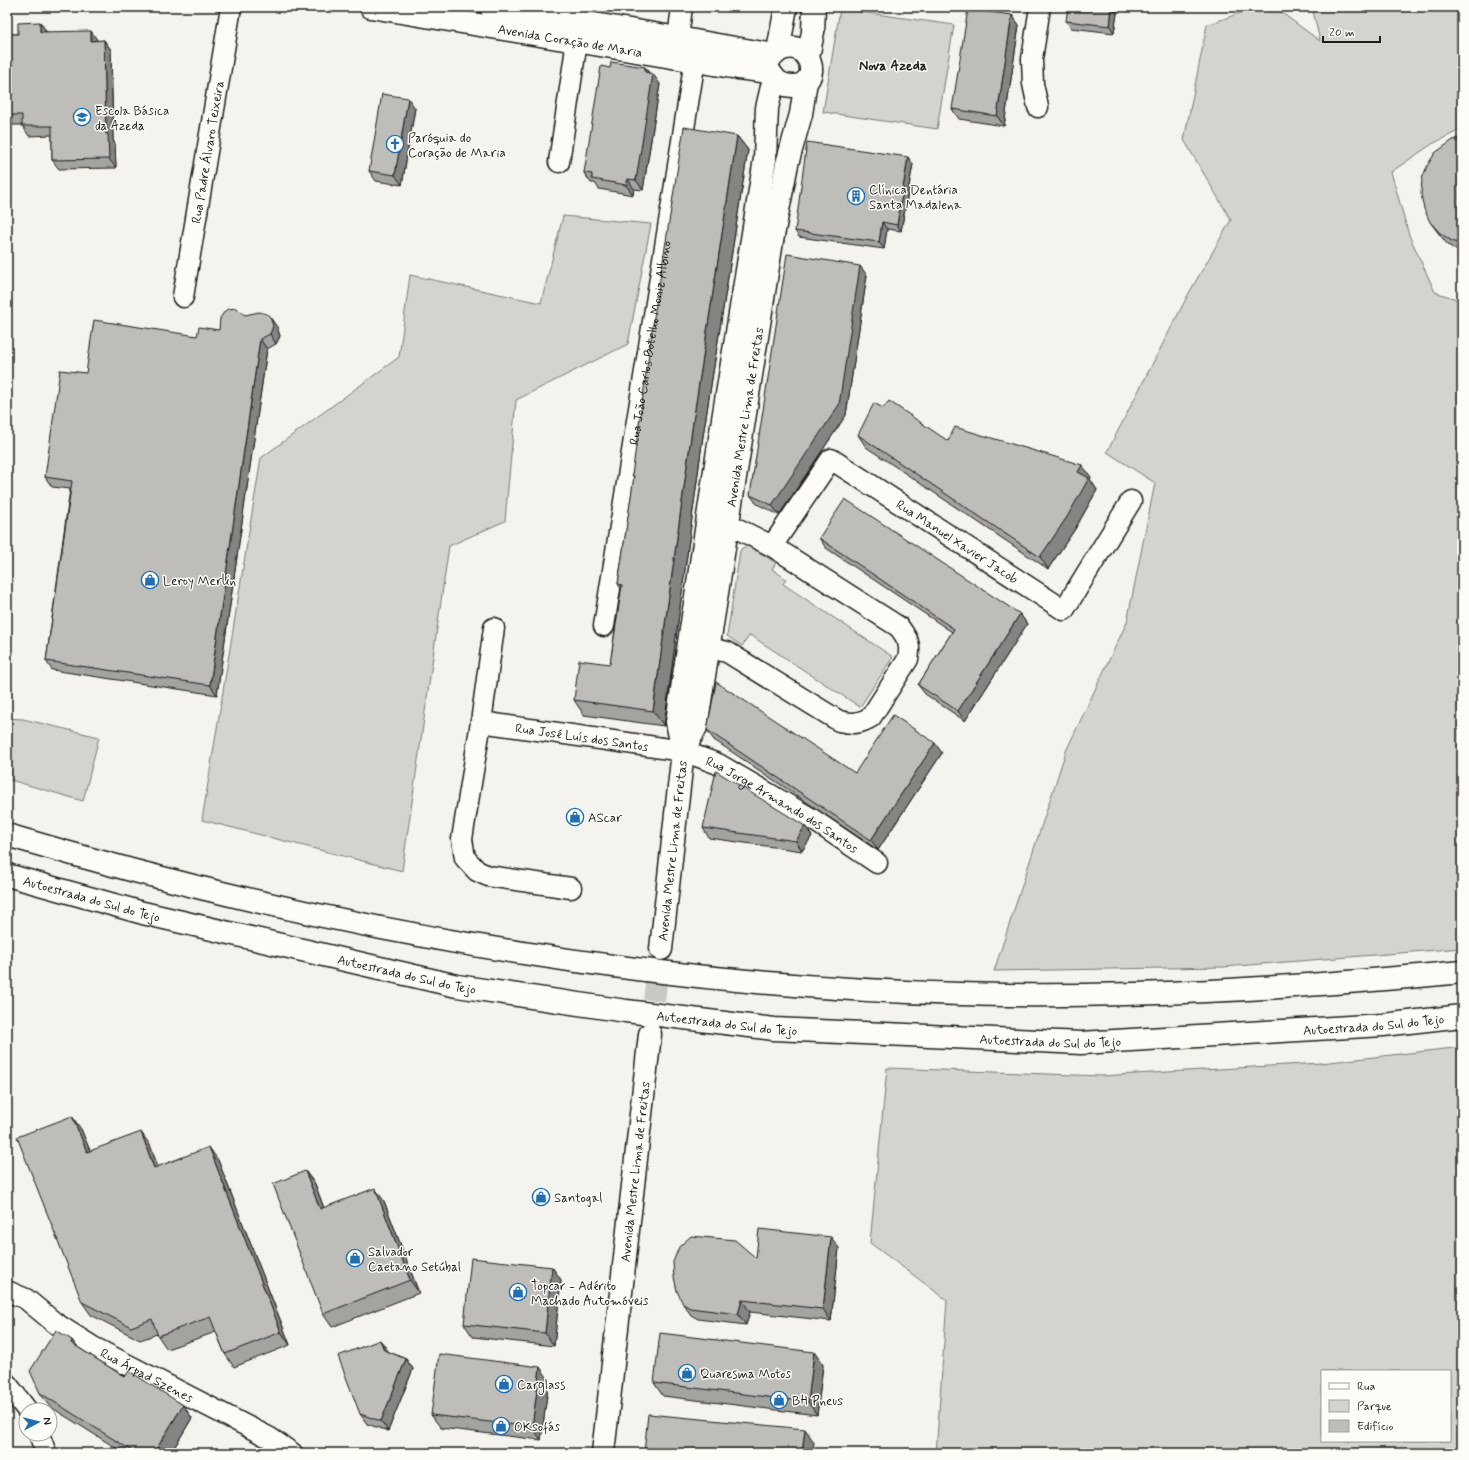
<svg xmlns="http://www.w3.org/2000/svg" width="1469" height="1460" font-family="Mynerve,sans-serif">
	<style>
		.green { fill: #d4d3cf; stroke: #787876; fill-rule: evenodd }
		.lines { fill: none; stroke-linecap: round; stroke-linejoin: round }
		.secondary-tunnel { stroke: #c9c8c4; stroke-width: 22; stroke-dasharray: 22 11; stroke-linecap: butt }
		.minor-casing { stroke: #1c1c1c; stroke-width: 23 }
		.tertiary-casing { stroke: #1c1c1c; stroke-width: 25 }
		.secondary-casing { stroke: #1c1c1c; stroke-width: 25 }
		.motorway-casing { stroke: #1c1c1c; stroke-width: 25 }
		.minor { stroke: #fdfcf7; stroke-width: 20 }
		.tertiary { stroke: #fdfcf7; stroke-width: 22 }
		.secondary { stroke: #fdfcf7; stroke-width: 22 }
		.motorway { stroke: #fdfcf7; stroke-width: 22 }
		.wall { fill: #a3a3a0; stroke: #1c1c1c }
		.shaded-wall { fill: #858482; stroke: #1c1c1c }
		.building { fill: #bebdba; stroke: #1c1c1c }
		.labels { text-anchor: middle; stroke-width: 3; stroke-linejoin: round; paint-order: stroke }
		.street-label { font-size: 13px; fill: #1c1c1c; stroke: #fdfcf7 }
		.poi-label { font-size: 13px; fill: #1c1c1c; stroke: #fdfcf7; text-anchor: start }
		.neighbourhood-label { font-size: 14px; font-weight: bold; fill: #1c1c1c; stroke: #fdfcf7 }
	</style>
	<rect width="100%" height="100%" fill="#f4f3ee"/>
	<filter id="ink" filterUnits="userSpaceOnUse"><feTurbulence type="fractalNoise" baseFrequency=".025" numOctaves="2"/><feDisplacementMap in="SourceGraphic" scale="8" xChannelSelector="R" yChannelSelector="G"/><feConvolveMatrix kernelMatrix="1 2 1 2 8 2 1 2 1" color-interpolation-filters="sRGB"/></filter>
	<g filter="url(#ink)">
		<g class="green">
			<path d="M 1256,7 L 1274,7 L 1320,41 L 1312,7 L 1462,7 L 1462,129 L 1432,144 L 1391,172 L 1409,235 L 1435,292 L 1462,301 L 1462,948 L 1224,967 L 994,971 L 1066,751 L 1127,622 L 1155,483 L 1107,452 L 1189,293 L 1231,220 L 1184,140 L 1207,25 Z"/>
			<path d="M 840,9 L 954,25 L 937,129 L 823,112 Z"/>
			<path d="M 563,216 L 651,224 L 628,344 L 516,400 L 505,521 L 449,546 L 402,871 L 202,820 L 261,458 L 399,357 L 410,275 L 541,303 Z"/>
			<path d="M 748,546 L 753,548 L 776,563 L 772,569 L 786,579 L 783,584 L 893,657 L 860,707 L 750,635 L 742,646 L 727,636 L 740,551 L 742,548 Z"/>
			<path d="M 7,718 L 23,719 L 99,737 L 83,801 L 7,779 Z"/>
			<path d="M 1462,1047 L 1462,1453 L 936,1453 L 947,1300 L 870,1243 L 887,1068 L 1101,1076 L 1321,1063 ZM 1322,1371 L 1450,1371 L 1450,1441 L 1322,1441 Z"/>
		</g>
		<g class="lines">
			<path class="secondary-tunnel" d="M 650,1033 L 660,952"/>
			<defs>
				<g id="minor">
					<path d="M 678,38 L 682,7"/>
					<path d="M 1038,107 L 1033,84 L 1032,59 L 1040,7"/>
					<path d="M 559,162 L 577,41"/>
					<path id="s1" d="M 183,297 L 231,7"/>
					<path id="s2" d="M 772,546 L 831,459 L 1064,610 L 1131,501"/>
					<path id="s3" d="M 604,626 L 695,60"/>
					<path d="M 494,628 L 481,722 L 462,839 L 465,858 L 477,871 L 488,876 L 571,888"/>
					<path d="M 709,648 L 727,652 L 839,721 C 852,724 860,724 871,717 L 908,659 C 911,644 908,639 899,627 L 772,546 L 728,524"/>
					<path id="s4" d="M 481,722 L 683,751 L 718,764 L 812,819 L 877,863"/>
					<path id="s5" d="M 7,1291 L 26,1299 L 55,1323 L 93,1347 L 270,1438 L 292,1453"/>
					<path d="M 7,1384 L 27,1410"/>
					<path d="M 39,1434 L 46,1453"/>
				</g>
				<g id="tertiary">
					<path id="s6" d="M 371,7 L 738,68 L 770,72 L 774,78"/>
					<path d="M 491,7 L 678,38 L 774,55 L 778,51"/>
				</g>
				<g id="secondary">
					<path d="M 778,51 L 786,7"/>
					<path d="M 808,57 L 813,32 L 814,7"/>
					<path d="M 774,78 C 779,84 785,86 794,86 C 825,85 810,34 778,51"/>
					<path id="s7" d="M 683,751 L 696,727 L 772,241 L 787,164 L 801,114 L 806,81"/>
					<path id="s8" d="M 661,949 L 683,751 L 677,722 L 719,444 L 765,159 L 767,108 L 774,78"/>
					<path id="s9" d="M 603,1453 L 650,1034"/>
				</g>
				<g id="motorway">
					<path d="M 7,835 C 315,927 638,985 960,994 C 1128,999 1295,988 1462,972"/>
					<path id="s10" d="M 7,875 L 143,913 L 457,986 L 626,1011 L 774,1029 L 1081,1043 L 1383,1025 L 1462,1016"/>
				</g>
			</defs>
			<use href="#minor" class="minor-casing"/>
			<use href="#tertiary" class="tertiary-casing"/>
			<use href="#secondary" class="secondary-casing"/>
			<use href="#motorway" class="motorway-casing"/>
			<use href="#minor" class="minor"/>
			<use href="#tertiary" class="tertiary"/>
			<use href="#secondary" class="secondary"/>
			<use href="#motorway" class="motorway"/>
		</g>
		<g class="wall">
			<path d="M 1092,7 L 1118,7 L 1114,33 L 1071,28 L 1066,21 L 1092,9 Z"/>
			<path d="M 1012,15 L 1019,25 L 1004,126 L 959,119 L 952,109 Z"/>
			<path d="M 47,32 L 98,41 L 104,40 L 111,50 L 113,140 L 115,144 L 116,168 L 59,169 L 52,160 L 52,135 L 29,136 L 22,125 L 8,125 L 7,124 L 7,34 L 18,34 Z"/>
			<path d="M 645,67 L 649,73 L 660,84 L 643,190 L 634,189 L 633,195 L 599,189 L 595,183 L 591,183 L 584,173 L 610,68 Z"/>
			<path d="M 415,108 L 402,185 L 376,181 L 369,171 Z"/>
			<path d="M 737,136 L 748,150 L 703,436 L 664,726 L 584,715 L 574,700 L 610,664 L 621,589 L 618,584 L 634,478 L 632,475 Z"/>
			<path d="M 1462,138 L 1462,254 L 1448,245 L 1439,234 L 1430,222 Z"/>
			<path d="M 913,164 L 901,231 L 887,229 L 884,249 L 799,237 L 795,231 Z"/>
			<path d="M 867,275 L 846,415 L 779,515 L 757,504 L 750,495 Z"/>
			<path d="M 245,315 L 277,327 L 280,336 L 276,344 L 267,349 L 217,695 L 52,670 L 46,661 L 70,489 L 52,487 L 45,477 L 86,373 L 197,336 L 219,330 Z"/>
			<path d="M 883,408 L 948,441 L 1091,477 L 1090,479 L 1097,490 L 1075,529 L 1048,569 L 866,447 L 858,435 Z"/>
			<path d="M 819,538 L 1020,614 L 1027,624 L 965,721 L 925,694 L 918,685 L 952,632 L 826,548 Z"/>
			<path d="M 707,730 L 855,773 L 942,753 L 878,850 L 714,740 Z"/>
			<path d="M 703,828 L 812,836 L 802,851 L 709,838 Z"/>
			<path d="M 81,1129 L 90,1151 L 150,1145 L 158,1167 L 218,1160 L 290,1345 L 234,1367 L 225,1354 L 216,1332 L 167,1349 L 158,1336 L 157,1334 L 140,1340 L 91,1315 L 82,1302 Z"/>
			<path d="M 305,1171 L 315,1184 L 324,1208 L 384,1201 L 419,1293 L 332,1327 L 323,1314 Z"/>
			<path d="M 839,1248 L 831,1321 L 750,1312 L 746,1325 L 698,1319 L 691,1315 L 683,1304 L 756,1258 Z"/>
			<path d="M 552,1267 L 561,1280 L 554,1346 L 473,1337 L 464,1324 Z"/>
			<path d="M 72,1340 L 76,1346 L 125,1377 L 183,1405 L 192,1418 L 171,1453 L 124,1453 L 49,1406 L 40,1393 Z"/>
			<path d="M 380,1340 L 387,1351 L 406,1359 L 413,1369 L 388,1431 L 367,1424 L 360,1414 Z"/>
			<path d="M 814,1352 L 823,1365 L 817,1415 L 663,1396 L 654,1383 Z"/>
			<path d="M 549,1380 L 541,1440 L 441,1428 L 431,1415 Z"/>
		</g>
		<g class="shaded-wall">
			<path d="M 1112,7 L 1118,7 L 1114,33 L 1110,26 Z"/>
			<path d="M 1012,15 L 1019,25 L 1004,126 L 997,116 Z"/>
			<path d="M 40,22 L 47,32 L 40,32 Z"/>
			<path d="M 91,31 L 98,41 L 91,41 Z"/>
			<path d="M 104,40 L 111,50 L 113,140 L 115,144 L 116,168 L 109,159 L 106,134 Z"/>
			<path d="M 645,67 L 652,77 L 653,74 L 660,84 L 643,190 L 636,180 Z"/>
			<path d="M 408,98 L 415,108 L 402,185 L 395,175 Z"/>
			<path d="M 737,136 L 748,150 L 703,436 L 664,726 L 653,711 L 693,422 Z"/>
			<path d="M 908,157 L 913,164 L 901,231 L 897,225 Z"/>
			<path d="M 7,165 L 8,167 L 8,185 L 7,184 Z"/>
			<path d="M 628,179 L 634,189 L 633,195 L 626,185 Z"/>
			<path d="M 882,222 L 887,229 L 884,249 L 879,242 Z"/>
			<path d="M 860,266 L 867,275 L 846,415 L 779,515 L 772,505 Z"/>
			<path d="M 270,317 L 277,327 L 280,336 L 276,344 L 270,334 Z"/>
			<path d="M 260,339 L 267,349 L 217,695 L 210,685 Z"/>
			<path d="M 1082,465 L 1091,477 L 1090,479 L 1097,490 L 1075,529 L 1048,569 L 1040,557 L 1078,472 Z"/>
			<path d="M 1020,614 L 1027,624 L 965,721 L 958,711 Z"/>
			<path d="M 935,743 L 942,753 L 878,850 L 871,840 Z"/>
			<path d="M 805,826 L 812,836 L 802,851 L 796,841 Z"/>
			<path d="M 72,1116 L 81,1129 L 96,1165 L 87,1152 Z"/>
			<path d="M 141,1132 L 150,1145 L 163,1181 L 154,1168 Z"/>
			<path d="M 209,1147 L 218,1160 L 290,1345 L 281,1332 Z"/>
			<path d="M 305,1171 L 315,1184 L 329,1222 L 320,1209 Z"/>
			<path d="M 375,1188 L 384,1201 L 419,1293 L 410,1280 Z"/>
			<path d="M 831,1237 L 839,1248 L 831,1321 L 823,1309 Z"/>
			<path d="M 552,1267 L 561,1280 L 554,1346 L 545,1333 Z"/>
			<path d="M 742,1300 L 750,1312 L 746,1325 L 738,1314 Z"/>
			<path d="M 72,1340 L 81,1353 L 71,1343 Z"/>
			<path d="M 380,1340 L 387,1349 L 391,1359 L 384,1350 Z"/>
			<path d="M 814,1352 L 823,1365 L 817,1415 L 808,1402 Z"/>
			<path d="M 406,1359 L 413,1369 L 388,1431 L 381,1421 Z"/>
			<path d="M 540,1367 L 549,1380 L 541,1440 L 532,1427 Z"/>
			<path d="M 183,1405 L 192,1418 L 171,1453 L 154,1453 Z"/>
			<path d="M 805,1429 L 814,1442 L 813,1453 L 802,1453 Z"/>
		</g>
		<g class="building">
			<path d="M 1068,7 L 1080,7 L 1092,9 L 1092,7 L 1112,7 L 1110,26 L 1066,21 Z"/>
			<path d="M 968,9 L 1012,15 L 997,116 L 952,109 Z"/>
			<path d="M 40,22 L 40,32 L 91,31 L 91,41 L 104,40 L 106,134 L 108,134 L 109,159 L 52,160 L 52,126 L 22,126 L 22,115 L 7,115 L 7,34 L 18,34 L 18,23 Z"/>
			<path d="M 611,62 L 645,67 L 645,72 L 653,74 L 636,180 L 628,179 L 626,185 L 592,179 L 592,174 L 584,173 L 601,66 L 610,68 Z"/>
			<path d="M 382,94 L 408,98 L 395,175 L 369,171 Z"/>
			<path d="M 684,127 L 737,136 L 693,422 L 653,711 L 574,700 L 579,660 L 610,664 L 622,585 L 618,584 L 634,476 L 632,475 L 654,317 Z"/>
			<path d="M 1462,138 L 1462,245 L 1452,241 L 1440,233 L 1430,222 L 1424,209 L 1421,194 L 1422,179 L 1427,166 L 1435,153 L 1453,140 Z"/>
			<path d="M 807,142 L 908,157 L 897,225 L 882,222 L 879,242 L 795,231 Z"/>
			<path d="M 787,254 L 860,266 L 839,405 L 772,505 L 750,495 Z"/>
			<path d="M 236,308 L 245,315 L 259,312 L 267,314 L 270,317 L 273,326 L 270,334 L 260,339 L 210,685 L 46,661 L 72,481 L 45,477 L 60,370 L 86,373 L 94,320 L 197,336 L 199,327 L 219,330 L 220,318 L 225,311 L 228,309 Z"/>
			<path d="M 889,401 L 948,441 L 955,427 L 1082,465 L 1078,472 L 1089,478 L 1067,517 L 1040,557 L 858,435 L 874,403 L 883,408 Z"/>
			<path d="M 845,499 L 1020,614 L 958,711 L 918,685 L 954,629 L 819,538 Z"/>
			<path d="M 716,682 L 855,773 L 893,715 L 935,743 L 871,840 L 707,730 Z"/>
			<path d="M 716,771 L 805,826 L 796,841 L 703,828 Z"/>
			<path d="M 72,1116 L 87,1152 L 141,1132 L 154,1168 L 209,1147 L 281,1332 L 225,1354 L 210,1317 L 158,1336 L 152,1319 L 131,1327 L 82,1302 L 17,1137 Z"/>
			<path d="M 305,1171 L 320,1209 L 375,1188 L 410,1280 L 323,1314 L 273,1184 Z"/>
			<path d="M 759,1229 L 831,1237 L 823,1309 L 742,1300 L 738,1314 L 690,1308 L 683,1304 L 677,1291 L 674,1277 L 673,1262 L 679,1247 L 691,1236 L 735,1240 L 756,1258 Z"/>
			<path d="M 471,1258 L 552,1267 L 545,1333 L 464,1324 Z"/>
			<path d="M 56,1330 L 72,1340 L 71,1343 L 125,1377 L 129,1371 L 183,1405 L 154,1453 L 134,1453 L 134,1452 L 40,1393 L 30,1371 Z"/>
			<path d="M 660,1333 L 814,1352 L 808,1402 L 654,1383 Z"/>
			<path d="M 380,1340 L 384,1350 L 406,1359 L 381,1421 L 360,1414 L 338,1356 Z"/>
			<path d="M 439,1354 L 540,1367 L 532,1427 L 431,1415 Z"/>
			<path d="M 648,1414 L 805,1429 L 802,1453 L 644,1453 Z"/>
		</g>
	</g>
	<defs>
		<symbol id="school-ring" viewBox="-11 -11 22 22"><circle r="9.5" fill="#fdfcf7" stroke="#1f6fb2" stroke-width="1.5"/><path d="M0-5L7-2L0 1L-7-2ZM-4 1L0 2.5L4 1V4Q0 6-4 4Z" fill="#1f6fb2"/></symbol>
		<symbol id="church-ring" viewBox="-11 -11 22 22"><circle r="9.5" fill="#fdfcf7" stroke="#1f6fb2" stroke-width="1.5"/><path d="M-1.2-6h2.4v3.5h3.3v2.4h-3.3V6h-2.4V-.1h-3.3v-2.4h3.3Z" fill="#1f6fb2"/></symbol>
		<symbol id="building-ring" viewBox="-11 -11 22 22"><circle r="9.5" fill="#fdfcf7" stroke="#1f6fb2" stroke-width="1.5"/><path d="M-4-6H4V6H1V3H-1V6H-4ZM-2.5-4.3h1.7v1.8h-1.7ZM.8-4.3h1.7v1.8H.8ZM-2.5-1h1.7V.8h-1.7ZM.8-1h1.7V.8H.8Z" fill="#1f6fb2"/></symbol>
		<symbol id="shop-ring" viewBox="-11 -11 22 22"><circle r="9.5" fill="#fdfcf7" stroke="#1f6fb2" stroke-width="1.5"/><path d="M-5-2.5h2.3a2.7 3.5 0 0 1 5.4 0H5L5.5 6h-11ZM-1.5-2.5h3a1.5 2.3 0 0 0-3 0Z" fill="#1f6fb2"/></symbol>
	</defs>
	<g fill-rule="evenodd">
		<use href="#school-ring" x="72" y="107" width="20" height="20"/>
		<use href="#church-ring" x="385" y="134" width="20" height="20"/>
		<use href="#building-ring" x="846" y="186" width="20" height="20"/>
		<use href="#shop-ring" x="140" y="570" width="20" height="20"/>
		<use href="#shop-ring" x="565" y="807" width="20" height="20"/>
		<use href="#shop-ring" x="531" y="1187" width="20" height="20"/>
		<use href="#shop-ring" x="345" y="1248" width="20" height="20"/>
		<use href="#shop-ring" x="508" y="1282" width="20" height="20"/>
		<use href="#shop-ring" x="677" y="1363" width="20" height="20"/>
		<use href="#shop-ring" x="494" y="1374" width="20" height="20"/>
		<use href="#shop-ring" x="769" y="1390" width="20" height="20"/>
		<use href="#shop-ring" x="491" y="1416" width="20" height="20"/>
	</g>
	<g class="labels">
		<g class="street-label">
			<text dy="5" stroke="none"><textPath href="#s6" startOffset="202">Avenida Coração de Maria</textPath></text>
			<text dy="5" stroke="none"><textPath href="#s1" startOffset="147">Rua Padre Álvaro Teixeira</textPath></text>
			<text dy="5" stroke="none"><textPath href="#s3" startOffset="287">Rua João Carlos Botelho Moniz Albino</textPath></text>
			<text dy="5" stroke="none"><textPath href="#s7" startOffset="341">Avenida Mestre Lima de Freitas</textPath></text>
			<text dy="5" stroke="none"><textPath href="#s2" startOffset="256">Rua Manuel Xavier Jacob</textPath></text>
			<text dy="5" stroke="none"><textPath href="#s4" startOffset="102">Rua José Luís dos Santos</textPath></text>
			<text dy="5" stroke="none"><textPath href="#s4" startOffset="317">Rua Jorge Armando dos Santos</textPath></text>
			<text dy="5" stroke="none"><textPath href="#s8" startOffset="99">Avenida Mestre Lima de Freitas</textPath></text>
			<text dy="5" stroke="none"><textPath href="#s10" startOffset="88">Autoestrada do Sul do Tejo</textPath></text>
			<text dy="5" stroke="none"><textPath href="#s10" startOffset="412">Autoestrada do Sul do Tejo</textPath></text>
			<text dy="5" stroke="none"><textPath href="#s10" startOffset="736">Autoestrada do Sul do Tejo</textPath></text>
			<text dy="5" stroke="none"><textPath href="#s10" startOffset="1384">Autoestrada do Sul do Tejo</textPath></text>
			<text dy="5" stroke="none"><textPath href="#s10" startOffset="1060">Autoestrada do Sul do Tejo</textPath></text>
			<text dy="5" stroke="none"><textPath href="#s9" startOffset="283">Avenida Mestre Lima de Freitas</textPath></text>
			<text dy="5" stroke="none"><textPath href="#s5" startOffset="164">Rua Árpad Szenes</textPath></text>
		</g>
		<g class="poi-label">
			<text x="95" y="115">Escola Básica<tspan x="95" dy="15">da Azeda</tspan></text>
			<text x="408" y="142">Paróquia do<tspan x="408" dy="15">Coração de Maria</tspan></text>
			<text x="869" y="194">Clínica Dentária<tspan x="869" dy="15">Santa Madalena</tspan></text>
			<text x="163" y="585">Leroy Merlin</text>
			<text x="588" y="822">AScar</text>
			<text x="554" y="1202">Santogal</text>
			<text x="368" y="1256">Salvador<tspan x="368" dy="15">Caetano Setúbal</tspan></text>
			<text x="531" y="1290">Topcar - Adérito<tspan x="531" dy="15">Machado Automóveis</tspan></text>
			<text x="700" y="1378">Quaresma Motos</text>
			<text x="517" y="1389">Carglass</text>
			<text x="792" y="1405">BH Pneus</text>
			<text x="514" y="1431">OKsofás</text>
		</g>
		<g class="neighbourhood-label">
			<text x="893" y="70">Nova Azeda</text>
		</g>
	</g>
	<rect width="1469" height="1460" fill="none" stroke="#fdfcf7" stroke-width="24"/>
	<rect x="12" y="12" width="1445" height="1436" fill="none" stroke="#1c1c1c" stroke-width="1.5" filter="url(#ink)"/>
	<rect x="1321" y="1370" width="130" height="72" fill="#fdfcf7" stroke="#a3a29f"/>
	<rect x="1329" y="1383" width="20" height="6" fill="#fdfcf7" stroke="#a3a29f"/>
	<text x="1357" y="1390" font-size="12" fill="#1c1c1c">Rua</text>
	<rect x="1329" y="1400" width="20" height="12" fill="#d4d3cf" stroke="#a3a29f"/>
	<text x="1357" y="1410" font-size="12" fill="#1c1c1c">Parque</text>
	<rect x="1329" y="1420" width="20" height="12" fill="#bebdba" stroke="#a3a29f"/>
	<text x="1357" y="1430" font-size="12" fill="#1c1c1c">Edifício</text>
	<g transform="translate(38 1422) rotate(83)"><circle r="19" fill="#fdfcf7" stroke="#a3a29f"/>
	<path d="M0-3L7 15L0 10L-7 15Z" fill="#1f6fb2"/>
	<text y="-6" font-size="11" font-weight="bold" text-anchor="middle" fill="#1c1c1c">N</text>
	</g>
	<path d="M1323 36v6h57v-6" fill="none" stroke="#1c1c1c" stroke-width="2"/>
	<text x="1329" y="36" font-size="12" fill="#1c1c1c" stroke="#fdfcf7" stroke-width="3" paint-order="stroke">20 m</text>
</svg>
